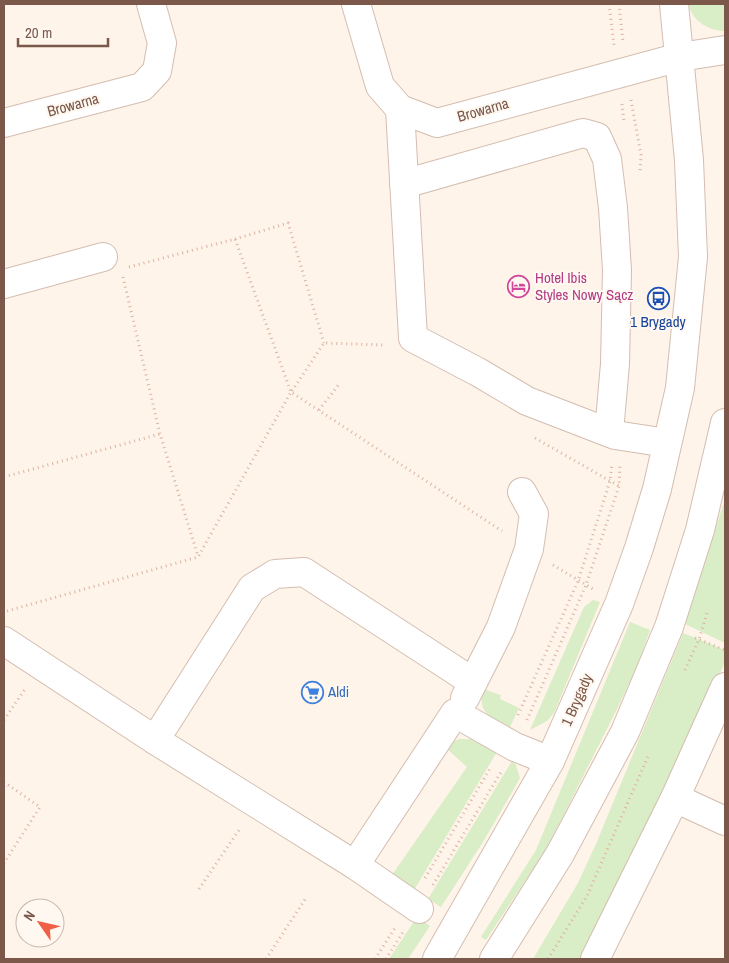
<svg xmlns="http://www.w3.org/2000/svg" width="729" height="963" font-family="'Archivo Narrow',sans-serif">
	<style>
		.green { fill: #d9edc6 }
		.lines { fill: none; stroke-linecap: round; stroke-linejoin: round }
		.minor-casing { stroke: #d4bdb0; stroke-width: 30 }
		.path { stroke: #dbb3a1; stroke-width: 3; stroke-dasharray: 1 4; stroke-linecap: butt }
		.minor { stroke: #fff; stroke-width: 28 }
		.labels { text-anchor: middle; stroke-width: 4; stroke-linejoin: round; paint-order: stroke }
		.street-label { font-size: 15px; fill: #7b584a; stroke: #fff8f1 }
		.hotel-label { font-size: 15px; fill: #b23c85; stroke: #fff8f1; text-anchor: start }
		.transit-label { font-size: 15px; fill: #164399; stroke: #fff8f1 }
		.shop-label { font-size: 15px; fill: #366cbe; stroke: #fff8f1; text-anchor: start }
	</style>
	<rect width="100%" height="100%" fill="#fef4e9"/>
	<g class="green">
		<path d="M 689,4 L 725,4 L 725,31 C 710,31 691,21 689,4 Z"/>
		<path d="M 725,499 L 725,643 L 685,624 Z"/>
		<path d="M 593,600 L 600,602 L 554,713 L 547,721 L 530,730 L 584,607 Z"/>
		<path d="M 630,622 L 650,630 L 638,664 L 618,707 L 561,820 L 543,854 L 486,940 L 481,937 L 536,850 Z"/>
		<path d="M 683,633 L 725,650 L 725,662 L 588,959 L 533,959 L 578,883 L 596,844 Z"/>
		<path d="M 483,689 L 501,695 L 500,699 L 519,708 L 510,727 C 491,719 477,713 483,689 Z"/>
		<path d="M 459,739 L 474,739 L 498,750 L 414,890 L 392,875 L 467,767 L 446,748 L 452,742 Z"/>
		<path d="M 512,761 L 516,765 L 520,778 L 515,787 L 483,842 L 441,907 L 428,899 Z"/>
		<path d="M 417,917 L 430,926 L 408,959 L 389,959 Z"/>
	</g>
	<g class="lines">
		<defs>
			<g id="minor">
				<path d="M 356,4 L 380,86 L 400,109 L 437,123 L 680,57 L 725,50"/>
				<path d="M 400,109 L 413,338 L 478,372 L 527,401 L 615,435 L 667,443"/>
				<path d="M 4,123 L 142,87 L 157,71 L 162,43 L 151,4"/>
				<path d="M 404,184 L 583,133 L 597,137 L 607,159 L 613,208 L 617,270 L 615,364 L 609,432"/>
				<path d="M 4,284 L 103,257"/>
				<path d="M 4,641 L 155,740 L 355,865 L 455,713 L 515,747 L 550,761"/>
				<path d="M 465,698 L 501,627 L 529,549 L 534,514 L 522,492"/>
				<path d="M 155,740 L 252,588 L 275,574 L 304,572 L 473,682"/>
				<path d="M 675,798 L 725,821"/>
				<path d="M 355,865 L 419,909"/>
				<path d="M 437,959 L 550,761 L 619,604 L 639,548 L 657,489 L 680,388 L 693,257 L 689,160 L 674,4"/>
				<path d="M 494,959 L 560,854 L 625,732 L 669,627 L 700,530 L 725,423"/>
				<path d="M 595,959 L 675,798 L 725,687"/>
			</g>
		</defs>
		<use href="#minor" class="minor-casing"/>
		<g class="path">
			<path d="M 609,4 L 614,45"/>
			<path d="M 619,4 L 623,42"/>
			<path d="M 631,100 L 641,155 L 640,173"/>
			<path d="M 622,104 L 624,122"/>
			<path d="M 235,239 L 288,223 L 324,343"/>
			<path d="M 129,267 L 235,239 L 291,392"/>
			<path d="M 123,277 L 160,434 L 198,556"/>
			<path d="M 292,391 L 324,343 L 385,345"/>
			<path d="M 319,410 L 340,383"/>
			<path d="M 535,438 L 619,486"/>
			<path d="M 4,477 L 160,434"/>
			<path d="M 553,565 L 593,589"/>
			<path d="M 7,611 L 198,557 L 291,392 L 502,531"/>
			<path d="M 695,638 L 725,650"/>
			<path d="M 685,670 L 699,639 L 707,613"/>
			<path d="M 518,715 L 578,581 L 610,481 L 612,464"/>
			<path d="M 4,720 L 25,689"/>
			<path d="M 527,720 L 586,585 L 619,486 L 620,464"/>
			<path d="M 4,782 L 40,807 L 4,863"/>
			<path d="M 425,878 L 491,767"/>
			<path d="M 433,885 L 501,772"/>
			<path d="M 199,889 L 241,827"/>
			<path d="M 266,959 L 306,898"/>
			<path d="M 375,959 L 395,928"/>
			<path d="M 386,959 L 403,932"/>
			<path d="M 548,959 L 587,896 L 649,754"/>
		</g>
		<use href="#minor" class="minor"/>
	</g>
	<defs>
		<symbol id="hotel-ring" viewBox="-11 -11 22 22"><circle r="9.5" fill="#fff8f1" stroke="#d1479c" stroke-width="1.5"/><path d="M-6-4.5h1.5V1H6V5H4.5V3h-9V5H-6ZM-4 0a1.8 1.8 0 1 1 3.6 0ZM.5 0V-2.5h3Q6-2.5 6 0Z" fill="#d1479c"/></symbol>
		<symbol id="bus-ring" viewBox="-11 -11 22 22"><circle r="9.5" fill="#fff8f1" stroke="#1a4fb4" stroke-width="1.5"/><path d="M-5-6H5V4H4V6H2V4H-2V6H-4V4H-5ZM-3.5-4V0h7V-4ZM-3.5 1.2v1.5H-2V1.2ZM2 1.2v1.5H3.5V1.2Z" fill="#1a4fb4"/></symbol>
		<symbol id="supermarket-ring" viewBox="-11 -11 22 22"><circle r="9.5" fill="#fff8f1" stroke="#3f7fe0" stroke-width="1.5"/><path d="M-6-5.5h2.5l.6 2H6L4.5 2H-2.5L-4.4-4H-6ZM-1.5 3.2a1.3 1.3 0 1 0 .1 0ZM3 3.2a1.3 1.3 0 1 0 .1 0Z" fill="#3f7fe0"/></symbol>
	</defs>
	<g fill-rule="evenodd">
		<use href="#hotel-ring" x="506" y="274" width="25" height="25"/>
		<use href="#bus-ring" x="646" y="286" width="25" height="25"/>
		<use href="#supermarket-ring" x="300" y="680" width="25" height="25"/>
	</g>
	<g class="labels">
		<g class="street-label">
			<text transform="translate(73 105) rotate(-15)" y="5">Browarna</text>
			<text transform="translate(483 110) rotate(-16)" y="5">Browarna</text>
			<text transform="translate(577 700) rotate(-66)" y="5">1 Brygady</text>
		</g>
		<g class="hotel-label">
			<text x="535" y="283">Hotel Ibis<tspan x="535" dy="17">Styles Nowy Sącz</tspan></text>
		</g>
		<g class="transit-label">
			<text x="658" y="327">1 Brygady</text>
		</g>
		<g class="shop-label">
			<text x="328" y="697">Aldi</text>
		</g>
	</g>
	<rect width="729" height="963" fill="none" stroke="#7b584a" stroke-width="10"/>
	<g transform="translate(40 923) rotate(304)"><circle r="24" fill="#fff8f1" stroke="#cab8ae"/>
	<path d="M0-4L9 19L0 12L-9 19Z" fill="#ef6047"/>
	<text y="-8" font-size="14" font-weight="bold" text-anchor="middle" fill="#7b584a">N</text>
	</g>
	<path d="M18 38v8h90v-8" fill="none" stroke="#7b584a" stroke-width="2.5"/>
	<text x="25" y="38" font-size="15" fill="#7b584a" stroke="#fff8f1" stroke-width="4" paint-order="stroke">20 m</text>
</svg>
